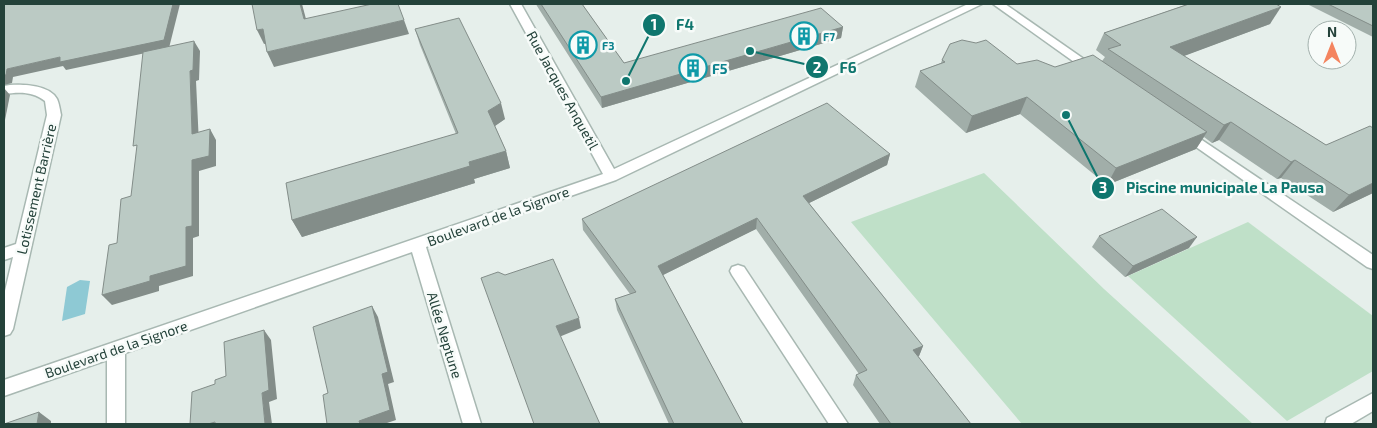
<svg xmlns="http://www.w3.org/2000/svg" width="1377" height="428" font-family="'Exo 2',sans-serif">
  <rect width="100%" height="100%" fill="#e6efeb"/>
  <g fill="#bfe0c8">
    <path d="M984 173 1104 289 1253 424H1022L851 222Z"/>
    <path d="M1248 222 1373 316V371L1287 421 1128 276Z"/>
  </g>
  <path fill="#8ec9d4" d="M80 280 90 281 85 314 62 321 67 287Z"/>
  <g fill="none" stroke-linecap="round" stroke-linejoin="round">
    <g stroke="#a8b8b2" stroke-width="3">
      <g id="minor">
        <path d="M510 4H521L614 169 968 4H982L616 180 426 247 481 424H463L412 252 125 353V424H107V360L4 396V380L603 174Z"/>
        <path d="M993 4H1005L1101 71 1099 74H1091Z"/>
        <path d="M10 85C23 84 50 85 57 99 59 103 60 110 61 115L13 329 10 334 4 336V295L13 257 4 260V248L16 244 47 115 45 101C32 91 19 92 4 94V86Z"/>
        <path d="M1184 128 1373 255V269L1367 267 1179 135 1177 132Z"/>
        <path d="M738 265 744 267 848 424H829L732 275 730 271 732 267Z"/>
        <path d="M1373 393V411L1351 424H1325L1327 418Z"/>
      </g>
    </g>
    <use href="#minor" fill="#fff" fill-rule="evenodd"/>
  </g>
  <g fill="#a1aea9">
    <path d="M536 4H582L624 63 843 27 841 38 602 108 537 6Z"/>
    <path d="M1187 4H1276L1270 24 1183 56 1326 145 1373 128V193L1333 212 1281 178 1277 179 1219 140 1212 143 1204 137 1196 149 1107 185 1020 114 966 133 915 87 920 71 941 63 942 60 1017 64 1055 67 1102 61 1105 57 1096 50 1104 33 1188 4Z"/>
    <path d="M1307 4H1373V37Z"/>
    <path d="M415 29 505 119 495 126 506 151 510 168 474 179 475 183 302 237 292 220 456 134 420 45Z"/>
    <path d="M890 154 887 165 809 203 923 346 919 356H918L971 424H880L853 385 856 375 859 374 756 229 663 275 743 424H669L617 310 615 299 630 294 583 230 582 219Z"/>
    <path d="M1099 236 1189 248 1125 277 1092 247Z"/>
  </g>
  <g fill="#838d89">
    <path d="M173 4H180L169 48 66 70 63 66 13 77 12 83 4 85V75L7 69 60 57Z"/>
    <path d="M300 4H302L310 34 304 19Z"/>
    <path d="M1281 7 1270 24 1160 65 1170 47Z"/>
    <path d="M404 20 409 34 274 67 267 52Z"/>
    <path d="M843 27 841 38 602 108 601 97Z"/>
    <path d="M263 29 269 43 264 44 257 30Z"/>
    <path d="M194 41 200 51 199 80 196 81 199 144 192 134 190 71Z"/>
    <path d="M4 88 10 95 4 125Z"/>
    <path d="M1027 97 1020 114 966 133 972 116Z"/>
    <path d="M501 103 505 119 492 128 488 111Z"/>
    <path d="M1231 122 1219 140 1212 143 1224 125Z"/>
    <path d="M210 129 216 140V166L199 171V236L193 238V276L159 286V291L112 305 102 295 150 276 186 227 192 160Z"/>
    <path d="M1207 132 1196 149 1107 185 1116 168Z"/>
    <path d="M506 151 510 168 474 179 475 183 302 237 292 220 469 162Z"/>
    <path d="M890 154 887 165 801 207 803 196Z"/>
    <path d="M1295 160 1281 178 1277 179 1291 162Z"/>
    <path d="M1373 183V193L1333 212 1349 195Z"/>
    <path d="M757 218 756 229 659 277 658 266Z"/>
    <path d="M1197 237 1189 248 1125 277 1133 266Z"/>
    <path d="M372 306 378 317 394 382 388 384 396 420 384 424H360L359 421Z"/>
    <path d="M579 318 581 328 559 337 556 326Z"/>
    <path d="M264 330 271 340 277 399 269 402 272 424H265L262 393Z"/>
    <path d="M923 346 919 356 908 361 913 350Z"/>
    <path d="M39 412 51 421V424H37Z"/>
  </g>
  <g fill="#bbcac4" stroke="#838d89">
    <path d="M4 4H173L164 40 60 62V57L7 69 6 75H4Z"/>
    <path d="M252 4H300L304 19 372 4H398L404 20 267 52 263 29 257 30Z"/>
    <path d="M541 4H582L624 63 821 8 843 27 601 97Z"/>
    <path d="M1189 4H1276L1281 7 1170 47 1326 145 1370 126 1373 128V183L1349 195 1295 160 1291 162 1231 122 1224 125 1108 49 1121 45 1104 33Z"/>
    <path d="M1328 4H1373V26Z"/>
    <path d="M459 18 501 103 488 111 506 151 469 162 470 166 292 220 286 183 458 133 415 29Z"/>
    <path d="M962 40 976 43 986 40 1017 64 1037 60 1055 67 1093 55 1207 132 1116 168 1027 97 972 116 920 71 945 62 942 60 950 44Z"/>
    <path d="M194 41 193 70 190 71 192 134 210 129 209 156 192 160V226L186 227V266L150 276V281L102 295 109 245 117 243 121 199 131 196 137 145 133 146 143 52Z"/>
    <path d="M827 103 890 154 803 196 923 346 913 350 971 424H891L856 375 867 370 757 218 658 266 743 424H674L615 299 636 292 582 219Z"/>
    <path d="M1162 209 1197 237 1133 266 1099 236Z"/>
    <path d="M553 259 579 318 556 326 600 424H534L481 278 498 272 505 275Z"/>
    <path d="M372 306 388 372 382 374 390 410 359 421 360 424H327L323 395 328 393 313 327Z"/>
    <path d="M264 330 269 390 262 393 265 424H215V422L208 424H190L192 392 215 384V380L226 376 224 342Z"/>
    <path d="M39 412 37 424H4Z"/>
  </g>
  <defs>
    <g id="building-ring" transform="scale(1.4375)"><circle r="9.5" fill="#f7fbf9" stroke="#0f9aa8" stroke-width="1.5"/><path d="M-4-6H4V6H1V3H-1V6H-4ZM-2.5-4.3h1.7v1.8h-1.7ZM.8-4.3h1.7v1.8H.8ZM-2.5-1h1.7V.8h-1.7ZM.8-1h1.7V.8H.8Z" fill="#0f9aa8"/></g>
  </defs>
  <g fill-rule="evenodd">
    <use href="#building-ring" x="804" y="36"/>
    <use href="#building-ring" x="583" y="45"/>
    <use href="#building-ring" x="693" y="68"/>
  </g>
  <g text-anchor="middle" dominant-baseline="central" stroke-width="5" stroke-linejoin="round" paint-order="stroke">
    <g font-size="11" font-weight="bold" fill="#0d838f" stroke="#f7fbf9" text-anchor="start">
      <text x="823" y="36">F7</text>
      <text x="602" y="45">F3</text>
    </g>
    <g font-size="14" font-weight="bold" fill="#0d838f" stroke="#f7fbf9" text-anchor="start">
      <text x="712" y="68">F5</text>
    </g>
    <g font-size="14" fill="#24423a" stroke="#f7fbf9">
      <text transform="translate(563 90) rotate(61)">Rue Jacques Anquetil</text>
      <text transform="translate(36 189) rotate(-77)">Lotissement Barrière</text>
      <text transform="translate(498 216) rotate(-20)">Boulevard de la Signore</text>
      <text transform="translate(445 335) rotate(73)">Allée Neptune</text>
      <text transform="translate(116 349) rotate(-19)">Boulevard de la Signore</text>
    </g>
  </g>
  <path fill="none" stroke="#0f766e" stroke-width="2" d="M626 81L654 25M750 51L817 67M1066 115L1103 188"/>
  <g fill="#0f766e" stroke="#f7fbf9" stroke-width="2">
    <circle cx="626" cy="81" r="5"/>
    <circle cx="750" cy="51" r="5"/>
    <circle cx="1066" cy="115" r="5"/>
    <circle cx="654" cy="25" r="12"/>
    <circle cx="817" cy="67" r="12"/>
    <circle cx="1103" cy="188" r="12"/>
  </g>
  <g font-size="15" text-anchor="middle" font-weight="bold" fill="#fff">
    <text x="654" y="30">1</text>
    <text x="817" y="73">2</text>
    <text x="1103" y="193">3</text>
  </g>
  <g font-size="15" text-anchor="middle" font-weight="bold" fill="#0f766e" stroke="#f7fbf9" stroke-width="5" stroke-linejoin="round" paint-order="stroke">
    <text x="685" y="30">F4</text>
    <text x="848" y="73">F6</text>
    <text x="1225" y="193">Piscine municipale La Pausa</text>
  </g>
  <rect width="1377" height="428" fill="none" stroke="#24423a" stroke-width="10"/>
  <g transform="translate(1332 45)"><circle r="24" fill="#f7fbf9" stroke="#a3b1ad"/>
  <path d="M0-4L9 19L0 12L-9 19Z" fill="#f4845f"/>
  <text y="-8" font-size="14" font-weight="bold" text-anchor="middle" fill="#24423a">N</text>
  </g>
</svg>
